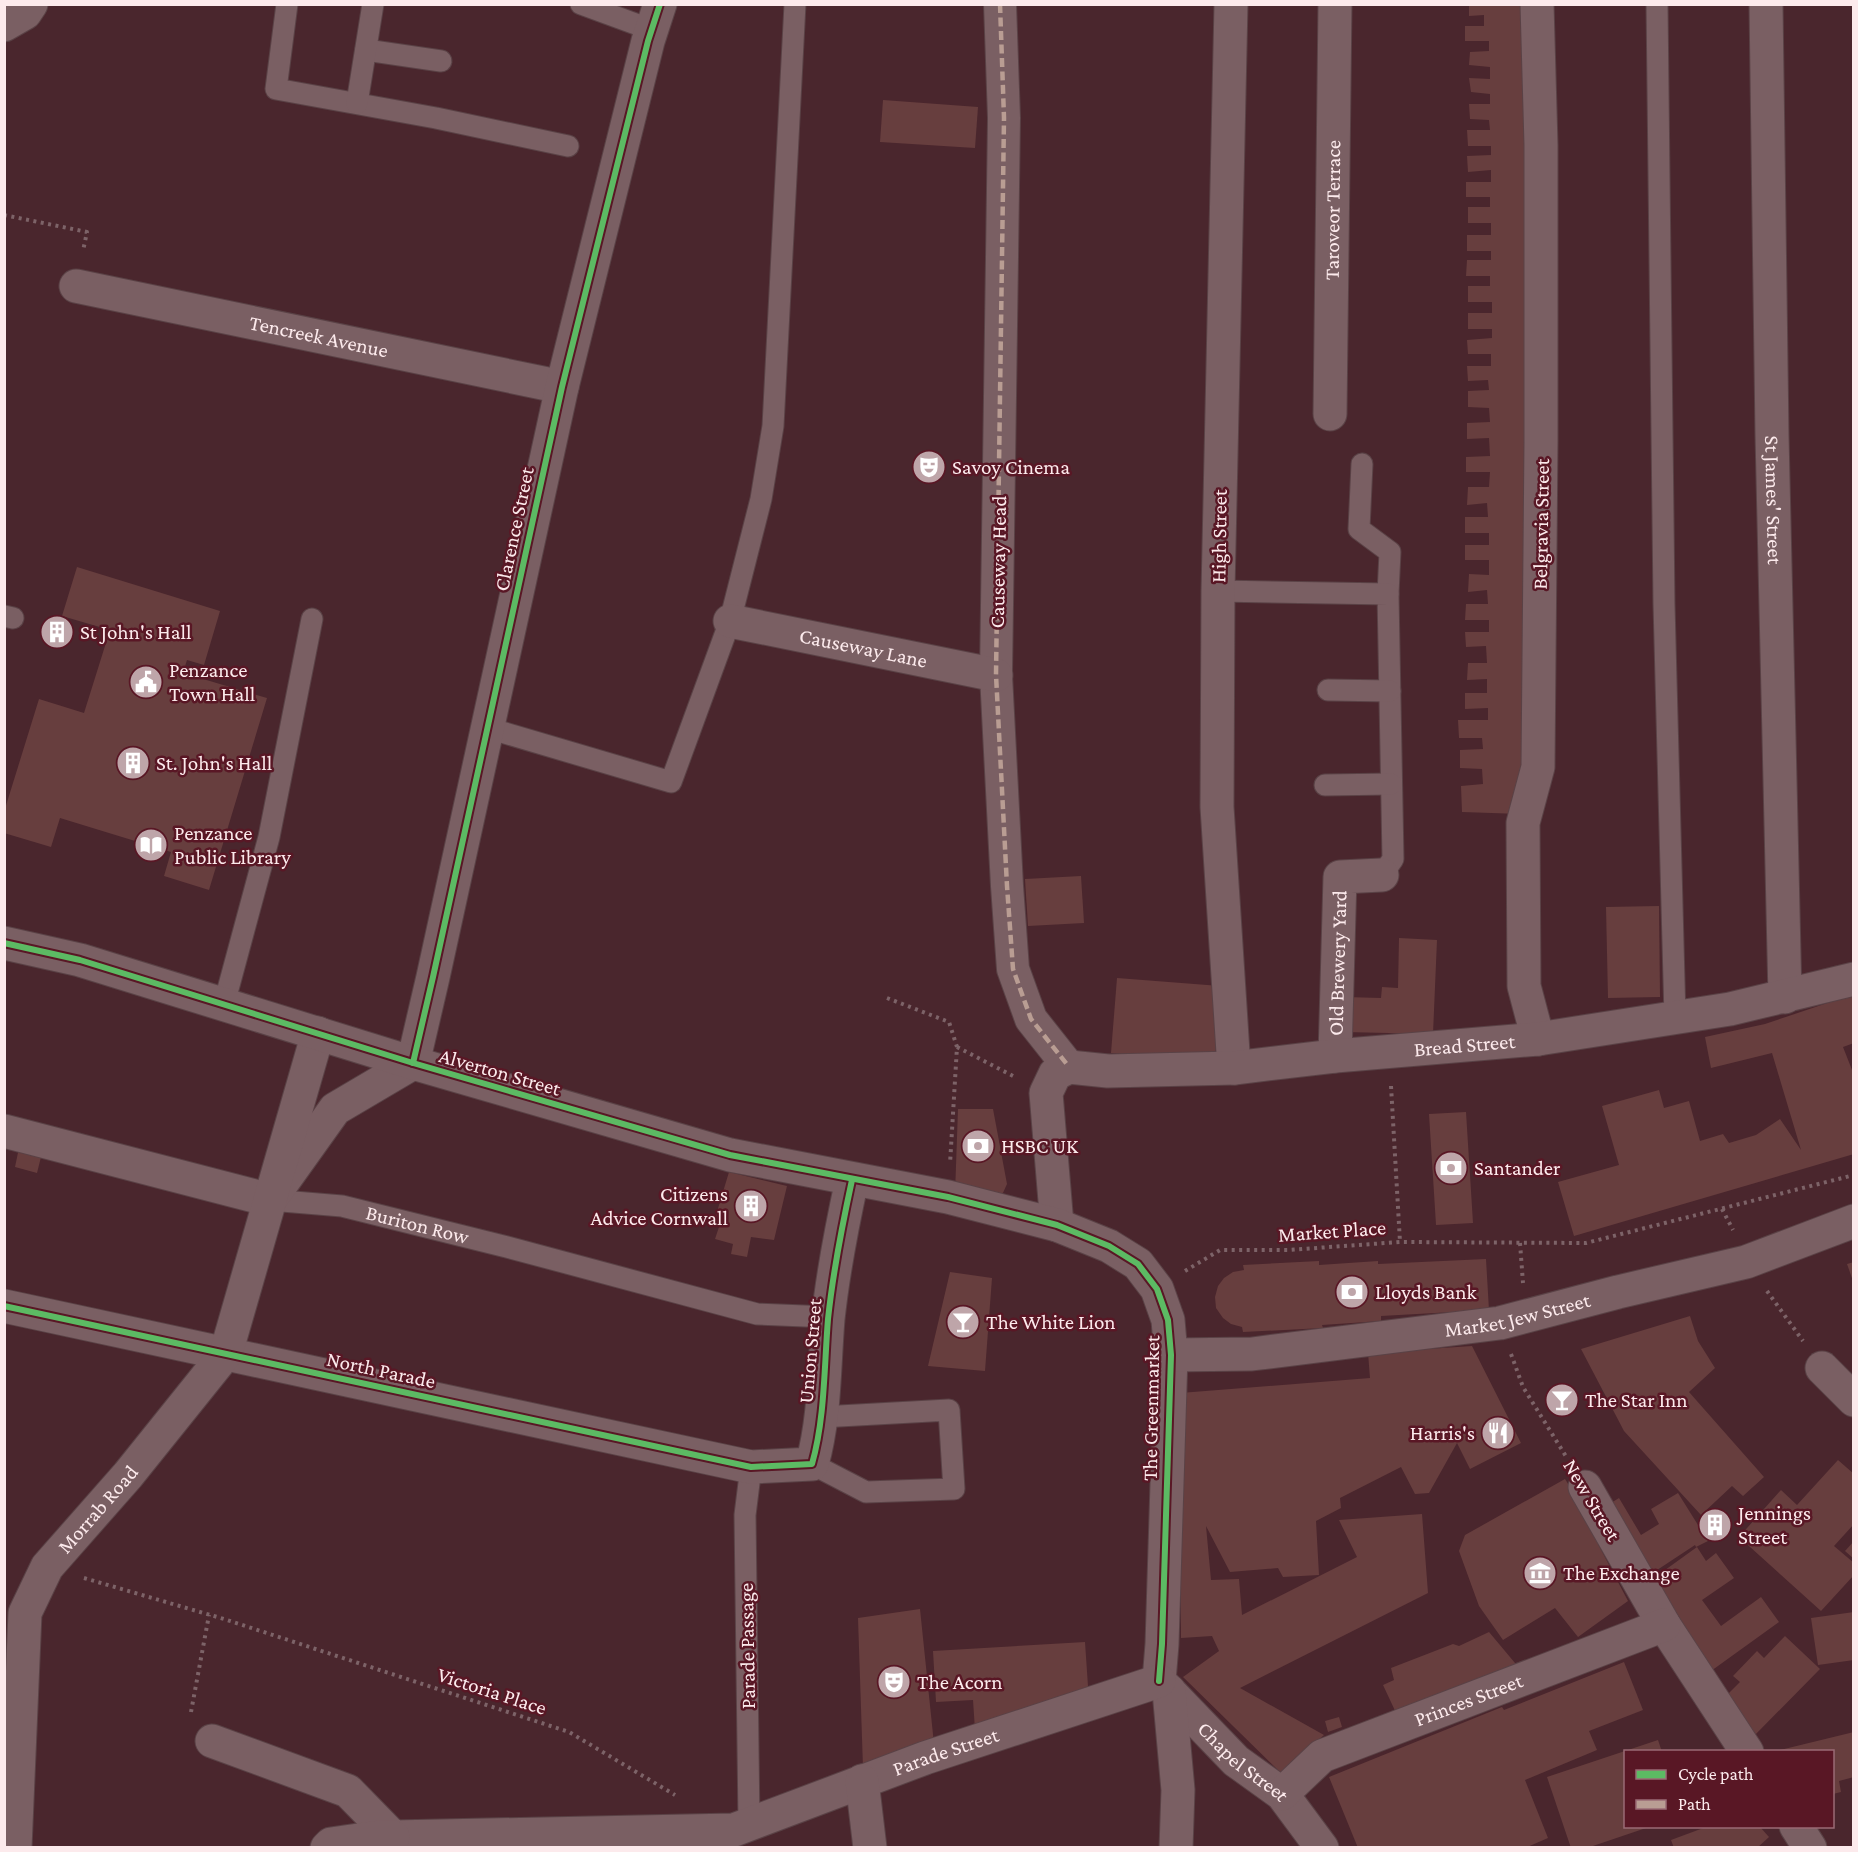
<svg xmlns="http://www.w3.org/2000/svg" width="1858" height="1852" font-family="'Crimson Pro',serif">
  <rect width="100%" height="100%" fill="#4a262d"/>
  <g fill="#673e3e">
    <path d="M1469 4H1522L1528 130 1521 814 1462 812 1461 786 1483 784 1482 769 1460 768V750L1483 749 1482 738H1459L1458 720H1488V708L1465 709V693H1487V679L1467 680 1468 663H1487L1486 646 1466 647 1465 632H1489V620H1465L1466 604H1488L1487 590 1468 592 1469 574 1489 575V560H1465V545H1489V533H1465V517H1488L1487 503 1467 505 1468 487H1489L1490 472H1466V457L1490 456 1489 438 1467 439V423L1490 422 1489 408 1468 407V391L1489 390 1488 380 1468 381 1467 366H1491V354H1468L1467 340 1492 338V329H1468V313H1492V302H1468V286H1490V276H1466L1467 260H1491V251H1467V235H1491V223H1468V207H1490V197H1466V182H1491V170L1468 172 1467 156 1491 155V146H1468L1467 130H1490L1489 120 1470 119 1469 104H1490V94L1471 92 1469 78 1490 79V67L1469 65 1470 52 1489 51V41H1465V26H1484V15L1469 16Z"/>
    <path d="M883 100 978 107 975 148 880 142Z"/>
    <path d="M77 567 220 611 204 665 187 660 183 673 267 698 209 890 164 876 171 852 60 818 51 847 4 833V812L39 699 84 713 110 630 62 616Z"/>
    <path d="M50 618 71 625 64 647 43 640Z"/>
    <path d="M1081 876 1084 923 1028 926 1025 879Z"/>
    <path d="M1659 906 1660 997 1608 998 1606 907Z"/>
    <path d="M1399 938 1437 940 1433 1034 1344 1032 1345 997 1381 998 1382 987 1398 988Z"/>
    <path d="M1117 978 1220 986 1215 1061 1111 1053Z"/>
    <path d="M1854 994V1043L1843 1047 1854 1075V1154L1574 1236 1558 1182 1619 1165 1602 1106 1659 1090 1664 1108 1689 1101 1700 1141 1723 1134 1729 1143 1756 1135 1780 1119 1801 1150 1772 1053 1711 1068 1705 1037 1765 1024Z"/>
    <path d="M958 1109H993L1007 1184 1002 1195 955 1194Z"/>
    <path d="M1466 1112 1473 1223 1436 1225 1429 1114Z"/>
    <path d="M20 1143 43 1149 37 1173 15 1167Z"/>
    <path d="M729 1172 787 1186 774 1240 751 1237 747 1257 731 1254 733 1244 715 1239 719 1227 713 1225Z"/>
    <path d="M1486 1259 1489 1310 1381 1316V1321L1322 1325 1323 1328 1243 1332 1242 1327 1231 1324 1223 1318 1216 1308 1215 1297 1218 1286 1224 1278 1233 1272 1244 1270 1243 1265 1319 1261V1265L1378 1261V1264Z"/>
    <path d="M1854 1262V1281H1853L1847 1264Z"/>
    <path d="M950 1272 992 1278 985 1371 928 1366Z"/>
    <path d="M1690 1316 1698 1341 1715 1368 1689 1392 1764 1477 1743 1496 1732 1486 1701 1515 1624 1431 1581 1349Z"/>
    <path d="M1472 1346 1521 1443 1470 1469 1457 1443 1429 1493 1415 1494 1401 1467 1340 1498 1341 1508 1316 1521 1319 1575 1283 1577 1278 1568 1230 1572 1206 1526 1211 1580 1239 1579 1242 1615 1357 1557 1339 1520 1422 1514 1428 1593 1240 1688 1324 1735 1282 1774 1183 1677 1219 1651 1212 1636 1181 1638 1180 1393 1370 1378 1368 1353Z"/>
    <path d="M1838 1460 1854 1474V1524L1834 1546 1854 1563V1575L1821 1611 1739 1537 1781 1490 1797 1505Z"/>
    <path d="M1565 1479 1601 1536 1598 1544 1628 1601 1578 1637 1555 1608 1503 1640 1479 1606 1459 1551 1465 1535Z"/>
    <path d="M1678 1493 1708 1541 1696 1547 1695 1545 1645 1578 1603 1508 1619 1498 1641 1535 1659 1524 1651 1509Z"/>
    <path d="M1718 1519 1722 1524 1711 1531 1708 1526Z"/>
    <path d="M1854 1541V1559L1845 1551Z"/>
    <path d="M1697 1547 1706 1561 1716 1553 1734 1578 1702 1600 1721 1626 1761 1597 1779 1622 1711 1671 1647 1583Z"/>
    <path d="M920 1609 934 1744 863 1768 858 1618Z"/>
    <path d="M1854 1612V1660L1818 1665 1811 1618Z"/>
    <path d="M1489 1632 1520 1669 1398 1717 1383 1685 1394 1680 1391 1668 1453 1644 1459 1646Z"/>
    <path d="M1785 1636 1820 1669 1754 1736 1720 1702 1740 1682 1733 1676 1757 1651 1764 1658Z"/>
    <path d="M1085 1642 1089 1701 975 1730 973 1700 936 1702 933 1651Z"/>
    <path d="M1624 1662 1643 1710 1589 1731 1597 1750 1525 1780 1548 1838 1525 1848H1358L1329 1777 1502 1707 1504 1710Z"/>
    <path d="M1339 1717 1342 1727 1328 1732 1325 1721Z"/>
    <path d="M1854 1732V1777L1839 1781 1841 1792 1833 1794 1832 1752H1772Z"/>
    <path d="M1658 1740 1662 1752H1626V1826L1649 1827 1587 1848H1571L1547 1777Z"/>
    <path d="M1706 1827H1760L1769 1837 1757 1848H1674L1671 1840Z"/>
  </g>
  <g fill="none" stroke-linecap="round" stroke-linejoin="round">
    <g stroke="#5a4246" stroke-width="23">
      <g id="service">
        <path d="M287 4 276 89 436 118 568 146"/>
        <path d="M581 4 652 30"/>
        <path d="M1657 4 1664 604 1675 1018"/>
        <path d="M366 50 441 61"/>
        <path d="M357 103 373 4"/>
        <path d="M1362 464 1359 529 1390 552 1388 594"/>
        <path d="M1218 591 1388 594 1393 859 1382 875"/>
        <path d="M4 616 13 618"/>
        <path d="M1328 690 1390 691"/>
        <path d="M488 728 671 782 730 621 761 499 773 426 795 4"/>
        <path d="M1325 785 1391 784"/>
        <path d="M224 1004 269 837 312 619"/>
        <path id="s1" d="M270 1200 342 1206 507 1247 757 1314 829 1317"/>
        <path d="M812 1464 866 1492 954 1489 949 1410 821 1417"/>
        <path d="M749 1824 745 1515 751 1467"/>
      </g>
    </g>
    <g stroke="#5a4246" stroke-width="34">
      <path id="pedestrian" d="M1000 4 1004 118 996 675 1007 886 1013 969 1031 1019 1069 1067"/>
    </g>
    <g stroke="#5a4246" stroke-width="35">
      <g id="minor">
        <path d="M1231 4 1218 591 1217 807 1234 1068"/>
        <path d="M1537 4 1541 145V442L1538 767 1523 823 1524 986 1538 1039"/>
        <path id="s2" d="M1766 4 1772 435 1785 997"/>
        <path d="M4 25 25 13 31 4"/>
        <path id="s3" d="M76 286 562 387"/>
        <path id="s4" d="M1330 414 1335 4"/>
        <path id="s5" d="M730 621 996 675"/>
        <path id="s6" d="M1335 1056 1340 877 1382 875"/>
        <path d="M4 1131 270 1200"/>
        <path d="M270 1200 335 1109 413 1063 433 977 562 387 648 41 660 4"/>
        <path id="s7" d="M1057 1225 1046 1093 1055 1074 1069 1067 1108 1071 1234 1068 1335 1056 1538 1039 1730 1009 1854 979"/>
        <path d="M4 1306 751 1467 812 1464C825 1418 824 1368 828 1319 833 1272 842 1226 852 1180"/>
        <path d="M1822 1368 1854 1400"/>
        <path d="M1585 1487 1664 1625 1747 1752"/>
        <path d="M1159 1681 1162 1644 1171 1355"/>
        <path id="s8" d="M1159 1681 1236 1761 1282 1794 1322 1848"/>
        <path d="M1169 1691 1178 1790 1176 1848"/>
        <path id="s9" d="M212 1741 348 1791 393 1837 734 1830 925 1758 1159 1681"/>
        <path d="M862 1781 870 1848"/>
        <path id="s10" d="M1282 1794 1322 1756 1664 1625"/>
        <path d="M1796 1826 1810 1848"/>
        <path id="s11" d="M15 1848 25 1613 47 1567 128 1475 226 1353 318 1033"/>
        <path d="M327 1848 331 1844 379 1837H393"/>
      </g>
    </g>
    <g stroke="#5a4246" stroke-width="35">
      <g id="tertiary">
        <path id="s12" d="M4 943 80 960 413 1063 730 1155 948 1197 1057 1225 1109 1246 1138 1264 1157 1289 1168 1320 1171 1355 1252 1354 1500 1323 1618 1292 1746 1262 1854 1221"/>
      </g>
    </g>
    <g stroke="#7d6368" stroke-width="4" stroke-dasharray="3 4.5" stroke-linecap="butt">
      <path d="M4 215 87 232 83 251"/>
      <path d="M887 998 949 1022 957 1047 950 1164"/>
      <path d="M957 1047 1015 1077"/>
      <path d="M1391 1086 1400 1242"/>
      <path d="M1722 1209 1733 1230"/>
      <path d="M1520 1243 1523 1283"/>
      <path d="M1185 1271 1220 1250H1288L1400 1242 1586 1243 1854 1175"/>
      <path d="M1767 1291 1803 1341"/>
      <path d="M1511 1354 1523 1387 1567 1458"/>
      <path d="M84 1578 224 1619 569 1732 675 1795"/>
      <path d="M191 1712 209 1615"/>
    </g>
    <use href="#service" stroke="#7a5f63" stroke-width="21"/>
    <use href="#pedestrian" stroke="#7a5f63" stroke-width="32"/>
    <use href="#minor" stroke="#7a5f63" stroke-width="33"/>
    <use href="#tertiary" stroke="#7a5f63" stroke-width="33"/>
    <path stroke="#b99d93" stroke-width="4.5" stroke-dasharray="9 4.5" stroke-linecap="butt" d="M1000 4 1004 118 996 675 1007 886 1013 969 1031 1019 1069 1067"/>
    <g stroke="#591725" stroke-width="10">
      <g id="cycleway">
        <path d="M4 943 80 960 413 1063 730 1155 948 1197 1057 1225 1109 1246 1138 1264 1157 1289 1168 1320 1171 1355 1162 1644 1159 1681"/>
        <path d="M413 1063 433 977 562 387 648 41 660 4"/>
        <path d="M4 1306 751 1467 812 1464C825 1418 824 1368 828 1319 833 1272 842 1226 852 1180"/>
      </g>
    </g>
    <use href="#cycleway" stroke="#5cba63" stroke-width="6"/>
  </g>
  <defs>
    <g id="theatre-disc" transform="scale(1.725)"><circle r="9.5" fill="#bea5a9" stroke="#591725"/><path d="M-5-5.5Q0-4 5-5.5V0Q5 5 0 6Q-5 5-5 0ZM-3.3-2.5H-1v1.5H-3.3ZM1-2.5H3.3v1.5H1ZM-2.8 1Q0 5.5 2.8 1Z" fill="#fff"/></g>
    <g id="building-disc" transform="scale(1.725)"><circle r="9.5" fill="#bea5a9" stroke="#591725"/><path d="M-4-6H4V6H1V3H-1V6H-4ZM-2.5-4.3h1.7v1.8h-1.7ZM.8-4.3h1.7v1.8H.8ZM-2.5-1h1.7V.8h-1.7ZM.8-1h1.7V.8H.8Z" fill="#fff"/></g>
    <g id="civic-disc" transform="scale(1.725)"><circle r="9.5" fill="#bea5a9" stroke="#591725"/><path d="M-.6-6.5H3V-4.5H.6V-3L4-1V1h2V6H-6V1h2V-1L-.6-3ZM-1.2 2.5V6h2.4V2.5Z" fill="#fff"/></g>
    <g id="library-disc" transform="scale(1.725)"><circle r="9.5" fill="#bea5a9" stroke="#591725"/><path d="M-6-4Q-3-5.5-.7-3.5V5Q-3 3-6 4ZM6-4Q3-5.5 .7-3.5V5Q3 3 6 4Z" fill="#fff"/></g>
    <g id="bank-disc" transform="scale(1.725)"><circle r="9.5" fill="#bea5a9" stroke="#591725"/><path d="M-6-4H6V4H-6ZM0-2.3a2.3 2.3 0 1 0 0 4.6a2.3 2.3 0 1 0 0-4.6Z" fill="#fff"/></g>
    <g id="bar-disc" transform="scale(1.725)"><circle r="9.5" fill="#bea5a9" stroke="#591725"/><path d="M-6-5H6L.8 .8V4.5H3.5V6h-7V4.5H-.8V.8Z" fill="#fff"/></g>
    <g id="restaurant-disc" transform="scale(1.725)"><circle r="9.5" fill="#bea5a9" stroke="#591725"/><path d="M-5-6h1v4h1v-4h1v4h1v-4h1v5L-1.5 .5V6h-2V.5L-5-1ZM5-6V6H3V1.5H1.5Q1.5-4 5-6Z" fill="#fff"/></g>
    <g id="museum-disc" transform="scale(1.725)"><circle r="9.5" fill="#bea5a9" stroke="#591725"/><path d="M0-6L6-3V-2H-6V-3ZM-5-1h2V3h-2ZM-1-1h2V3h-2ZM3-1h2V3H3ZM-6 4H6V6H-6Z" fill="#fff"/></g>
  </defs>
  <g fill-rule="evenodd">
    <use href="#theatre-disc" x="929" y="467"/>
    <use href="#building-disc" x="57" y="632"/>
    <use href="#civic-disc" x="146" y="682"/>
    <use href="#building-disc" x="133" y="763"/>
    <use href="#library-disc" x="151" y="845"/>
    <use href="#bank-disc" x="978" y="1146"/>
    <use href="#bank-disc" x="1451" y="1168"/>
    <use href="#building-disc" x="751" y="1206"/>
    <use href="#bank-disc" x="1352" y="1292"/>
    <use href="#bar-disc" x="963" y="1322"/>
    <use href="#bar-disc" x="1562" y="1400"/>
    <use href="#restaurant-disc" x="1498" y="1433"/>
    <use href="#building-disc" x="1715" y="1525"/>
    <use href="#museum-disc" x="1540" y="1573"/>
    <use href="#theatre-disc" x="894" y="1682"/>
  </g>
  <g text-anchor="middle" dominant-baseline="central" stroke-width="5" stroke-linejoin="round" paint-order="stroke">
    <g font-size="21" fill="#fceaec" stroke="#591725">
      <text stroke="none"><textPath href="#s4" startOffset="204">Taroveor Terrace</textPath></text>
      <text stroke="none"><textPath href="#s3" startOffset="248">Tencreek Avenue</textPath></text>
      <text stroke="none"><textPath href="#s2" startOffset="496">St James' Street</textPath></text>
      <text transform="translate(1541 524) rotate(-89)">Belgravia Street</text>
      <text transform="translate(514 529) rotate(-78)">Clarence Street</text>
      <text transform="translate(1219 536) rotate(-89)">High Street</text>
      <text transform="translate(998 562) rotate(-89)">Causeway Head</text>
      <text stroke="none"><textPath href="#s5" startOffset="136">Causeway Lane</textPath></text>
      <text stroke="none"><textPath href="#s6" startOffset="93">Old Brewery Yard</textPath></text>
      <text stroke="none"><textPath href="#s7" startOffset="566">Bread Street</textPath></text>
      <text transform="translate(500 1072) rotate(16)">Alverton Street</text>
      <text stroke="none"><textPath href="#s1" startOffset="150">Buriton Row</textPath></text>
      <text transform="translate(1332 1231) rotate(-4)">Market Place</text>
      <text stroke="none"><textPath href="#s12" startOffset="1630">Market Jew Street</textPath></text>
      <text transform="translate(810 1351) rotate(-85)">Union Street</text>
      <text transform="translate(381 1370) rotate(12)">North Parade</text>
      <text transform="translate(1151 1408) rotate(-89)">The Greenmarket</text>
      <text transform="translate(1592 1500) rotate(59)">New Street</text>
      <text stroke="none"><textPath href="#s11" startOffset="363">Morrab Road</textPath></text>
      <text transform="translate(747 1646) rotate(-91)">Parade Passage</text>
      <text transform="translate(492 1691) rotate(18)">Victoria Place</text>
      <text stroke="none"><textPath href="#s10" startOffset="212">Princes Street</textPath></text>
      <text stroke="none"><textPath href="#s9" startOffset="776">Parade Street</textPath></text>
      <text stroke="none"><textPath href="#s8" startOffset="117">Chapel Street</textPath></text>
    </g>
    <g font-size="21" fill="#fceaec" stroke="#591725" text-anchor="start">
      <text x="952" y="467">Savoy Cinema</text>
      <text x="80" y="632">St John's Hall</text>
      <text x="169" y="670">Penzance<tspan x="169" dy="24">Town Hall</tspan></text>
      <text x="156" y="763">St. John's Hall</text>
      <text x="174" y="833">Penzance<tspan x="174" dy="24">Public Library</tspan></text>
      <text x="1001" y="1146">HSBC UK</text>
      <text x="1474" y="1168">Santander</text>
      <text x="728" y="1194" text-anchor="end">Citizens<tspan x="728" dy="24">Advice Cornwall</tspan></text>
      <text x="1375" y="1292">Lloyds Bank</text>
      <text x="986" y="1322">The White Lion</text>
      <text x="1585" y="1400">The Star Inn</text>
      <text x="1475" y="1433" text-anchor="end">Harris's</text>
      <text x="1738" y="1513">Jennings<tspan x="1738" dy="24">Street</tspan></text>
      <text x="1563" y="1573">The Exchange</text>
      <text x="917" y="1682">The Acorn</text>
    </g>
  </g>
  <rect width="1858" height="1852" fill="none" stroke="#fceaec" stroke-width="12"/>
  <rect x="1624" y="1750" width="210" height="78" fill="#591725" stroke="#9a6b75" stroke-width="1.5"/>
  <rect x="1636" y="1770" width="30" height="9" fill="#5cba63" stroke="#9a6b75" stroke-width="1.5"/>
  <text x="1678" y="1780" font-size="18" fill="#fceaec">Cycle path</text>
  <rect x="1636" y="1800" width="30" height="9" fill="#b99d93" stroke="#9a6b75" stroke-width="1.5"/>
  <text x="1678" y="1810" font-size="18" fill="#fceaec">Path</text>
</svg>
